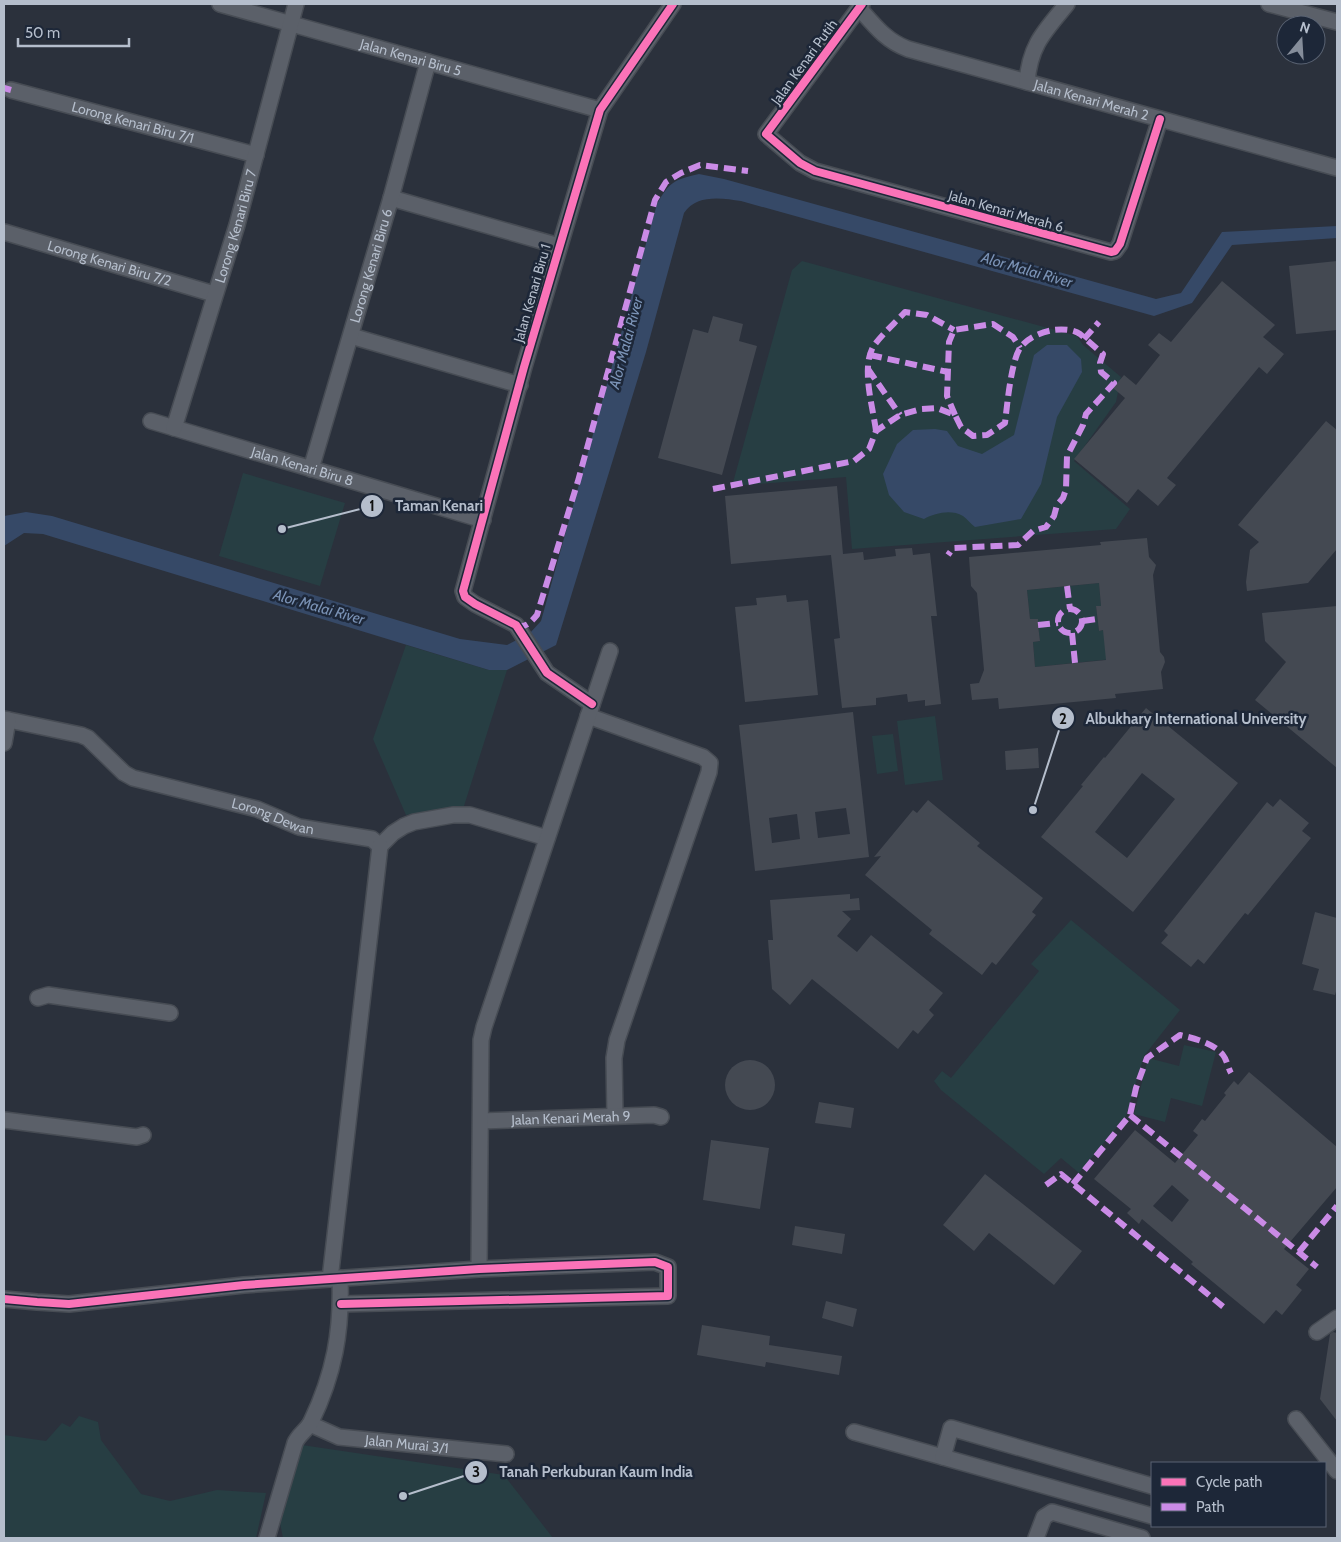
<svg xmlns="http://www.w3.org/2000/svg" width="1341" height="1542" font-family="Cabin,sans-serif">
  <rect width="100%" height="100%" fill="#2b313c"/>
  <g fill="#273e43">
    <path d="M802 261 1077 336 1083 345 1121 377 1116 402 1074 461 1130 509 1116 529 852 549 846 477 732 486 792 270Z"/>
    <path d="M243 473 345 503 320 586 219 556Z"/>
    <path d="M1099 583 1101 606 1096 607 1099 631 1103 630 1112 659 1035 667 1033 642 1040 641 1037 619H1030L1027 590Z"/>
    <path d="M406 645 489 670H507L464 806 406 815 373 739Z"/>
    <path d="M935 716 943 780 905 785 897 721Z"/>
    <path d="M893 734 898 771 877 774 872 736Z"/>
    <path d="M1071 920 1180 1010 1144 1056 1126 1116 1079 1173 1061 1158 1044 1174 941 1090 934 1081 942 1071 951 1078 1039 971 1031 964Z"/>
    <path d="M1184 1045 1216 1052 1202 1106 1171 1098 1165 1122 1134 1114 1148 1058 1179 1066Z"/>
    <path d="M79 1416 98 1422 101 1440 141 1494 170 1501 217 1490 266 1493 256 1538H4V1435L46 1441 62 1423 70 1427Z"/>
    <path d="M302 1445 504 1475 553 1538H283L279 1518Z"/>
  </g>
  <g fill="#364967">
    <path d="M699 174 724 179 1156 299 1181 293 1222 232 1337 226V238L1232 245 1192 303 1154 316 741 201C722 198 696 194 684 213L646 352 556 645 507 670H489L43 534 24 533 4 546V516L26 512 52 516 460 639 507 645 530 633 541 621 657 204C670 181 674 180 699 174Z"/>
    <path d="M1047 345H1067L1081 359 1082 372 1057 417 1041 484 1021 519 975 527C971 524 967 519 963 516 951 509 935 513 924 519L904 512 889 495 883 474 897 444 913 430 935 429 947 431 958 446 982 454 1014 435 1034 355Z"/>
  </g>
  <g fill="#444952" fill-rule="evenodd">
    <path d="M1337 261V330L1296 334 1289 266Z"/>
    <path d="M1222 281 1275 325 1263 337 1284 354 1267 374 1259 367 1167 478 1176 485 1158 506 1138 489 1127 503 1074 459 1125 398 1113 388 1124 375 1136 385 1160 355 1148 345 1159 333 1171 342Z"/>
    <path d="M713 316 743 324 739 341 757 346 722 475 658 458 693 329 708 333Z"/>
    <path d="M1326 421 1337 430V549L1308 583 1247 591 1246 582 1250 550 1259 542 1238 525Z"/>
    <path d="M837 486 843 554 863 552 864 560 896 556 895 549 912 548 913 555 930 553 937 616H931L941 704 925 706V700L908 702 907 694 876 698V705L842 708 834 639 840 638 831 555 731 564 725 496Z"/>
    <path d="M1147 538 1149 557 1156 565 1153 575 1160 652 1164 657 1165 662 1161 672 1163 689 1115 694 1116 698 999 709 998 698 972 700 970 684 979 683 984 670 977 593 971 586 969 557 1101 545 1100 542ZM1099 583 1101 606H1096L1099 631 1103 630 1106 660 1035 667 1033 642 1040 641 1038 625V619H1030L1027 590Z"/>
    <path d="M786 595 787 602 808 600 818 695 745 702 735 607 757 605 756 598Z"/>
    <path d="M1337 606V768L1255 700 1286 662 1265 641 1262 613Z"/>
    <path d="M1146 708 1238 783 1133 912 1041 837 1083 786 1081 785 1104 757 1105 758ZM1142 773 1175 799 1127 858 1095 832Z"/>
    <path d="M853 712 869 857 755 871 739 725ZM846 808 850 834 818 838 815 812ZM797 814 800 839 772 843 769 818Z"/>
    <path d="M1038 748 1039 768 1006 770 1005 751Z"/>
    <path d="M1280 799 1309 823 1302 831 1311 838 1248 915 1245 913 1204 964 1198 959 1191 967 1161 943 1168 935 1164 931 1267 802 1273 807Z"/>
    <path d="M928 800 980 843 977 846 1043 898 1032 912 1036 915 996 965 992 962 982 975 929 934 932 930 865 875 881 856 874 857 913 810 917 813Z"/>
    <path d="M850 894V899L859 898 860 910 842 911 851 919 837 936 857 952 871 935 943 993 929 1010 934 1015 918 1034 913 1030 898 1049 812 979 790 1005 772 989 768 940H773L770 900Z"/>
    <path d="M1315 912 1337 918V988L1335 995 1313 990 1319 969 1302 964Z"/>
    <circle cx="750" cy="1085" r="25"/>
    <path d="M1249 1072 1337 1147V1187L1284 1249 1309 1269 1296 1285 1302 1290 1282 1315 1276 1310 1264 1324 1191 1264 1193 1262 1142 1219 1139 1224 1127 1213 1131 1209 1094 1179 1135 1130 1175 1163 1198 1135 1193 1131 1202 1119 1205 1121 1226 1095 1224 1093 1234 1081 1238 1085ZM1172 1185 1189 1200 1172 1222 1153 1206Z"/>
    <path d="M819 1102 854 1108 851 1128 815 1123Z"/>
    <path d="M711 1140 769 1148 760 1209 703 1200Z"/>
    <path d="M985 1174 1082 1251 1054 1285 989 1233 974 1251 943 1225Z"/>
    <path d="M795 1226 845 1234 842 1254 792 1245Z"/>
    <path d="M826 1301 857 1309 853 1327 822 1318Z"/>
    <path d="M702 1325 770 1336 769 1345 842 1356 839 1375 766 1362 765 1367 697 1355Z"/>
    <path d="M1333 1332 1337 1333V1421L1320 1399 1330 1334Z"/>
  </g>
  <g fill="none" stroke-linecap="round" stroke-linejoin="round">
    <g stroke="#474c54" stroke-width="18">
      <g id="minor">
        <path id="s1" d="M220 4 600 110"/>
        <path d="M862 4 766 134 800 163 815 171 1111 252 1115 251 1120 244 1160 119"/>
        <path d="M1269 4 1337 22"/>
        <path id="s2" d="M859 8C874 25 886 41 908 49L1337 168"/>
        <path d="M1027 82C1030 45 1044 32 1067 4"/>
        <path id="s3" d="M11 90 256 155"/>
        <path d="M391 198 559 246"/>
        <path id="s4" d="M4 232 214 294"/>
        <path d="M351 336 520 385"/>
        <path id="s5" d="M151 421 483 520"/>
        <path id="s6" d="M174 428 237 225 296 4"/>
        <path id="s7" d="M311 469 391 198 428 62"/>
        <path d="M592 704 547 673 516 625 475 604 465 597 463 591 524 367 600 110 673 4"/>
        <path d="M588 716 703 757 710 763 709 772 617 1040 614 1058 615 1116"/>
        <path id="s8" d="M4 719 81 735 88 738 124 773 133 778 257 809 299 827 372 839 380 846 393 833 404 826 414 822 453 815H470L547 838"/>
        <path d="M4 743 8 720"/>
        <path d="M38 998 48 995 170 1013"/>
        <path d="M4 1120 137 1137 143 1135"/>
        <path id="s9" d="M481 1121 654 1115 661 1117"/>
        <path d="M479 1269 481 1040 484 1027 610 651"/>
        <path d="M330 1279 380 846"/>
        <path d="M4 1299 37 1302 69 1304 244 1285 330 1279 479 1269 655 1262 668 1267V1296L341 1304"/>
        <path d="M1317 1332 1337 1318"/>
        <path d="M1296 1419 1337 1471"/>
        <path id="s10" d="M310 1424 339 1437 506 1454"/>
        <path d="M854 1432 1152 1516"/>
        <path d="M943 1457 951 1428 1152 1486"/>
        <path d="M267 1538 295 1443C298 1435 307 1430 311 1422 334 1374 342 1332 340 1278"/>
        <path d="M1036 1538 1044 1517 1052 1512 1142 1538"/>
      </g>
    </g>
    <use href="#minor" stroke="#5b6069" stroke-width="15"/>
    <g stroke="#ca8be6" stroke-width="6" stroke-dasharray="12 6" stroke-linecap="butt">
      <path d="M4 88 11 90"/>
      <path d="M1084 339 1099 322"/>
      <path d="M870 355 948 372"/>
      <path d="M868 369 900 415"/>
      <path d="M955 415 947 396 949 342 954 330 993 324 1013 337 1020 348"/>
      <path d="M876 431C873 407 861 369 873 347 881 335 895 323 905 312L927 315 954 330"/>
      <path d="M713 489 854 461 869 449 876 431 900 415 921 409 937 408 955 415 961 427 973 436 987 435 1005 423C1007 406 1011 362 1020 348 1028 337 1042 332 1053 330 1061 329 1073 329 1080 334 1087 340 1095 347 1103 354L1100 363 1101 372 1114 383 1086 414 1083 425 1067 456 1066 489 1063 498 1057 505 1054 516 1046 527 1033 531 1018 545 953 548 948 555"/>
      <path d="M1067 586 1070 609"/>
      <circle cx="1070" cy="621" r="12"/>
      <path d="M1083 621 1097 619"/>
      <path d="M516 625C525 629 531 622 537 615L578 481 655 200 666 182 681 173 700 165 748 171"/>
      <path d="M1038 625 1058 623"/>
      <path d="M1072 633 1075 663"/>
      <path d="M1130 1115 1317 1267"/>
      <path d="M1073 1184 1130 1115 1136 1088 1147 1058 1180 1035C1193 1038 1214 1043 1223 1055 1227 1060 1228 1068 1231 1073"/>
      <path d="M1046 1185 1061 1174 1226 1309"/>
      <path d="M1299 1252 1337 1206"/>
    </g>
    <g stroke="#1d2738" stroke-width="11">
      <g id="cycleway">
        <path d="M862 4 766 134 800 163 815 171 1111 252 1115 251 1120 244 1160 119"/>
        <path d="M592 704 547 673 516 625 475 604 465 597 463 591 524 367 600 110 673 4"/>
        <path d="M4 1299 37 1302 69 1304 244 1285 330 1279 479 1269 655 1262 668 1267V1296L341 1304"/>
      </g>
    </g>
    <use href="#cycleway" stroke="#fb73b8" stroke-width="8"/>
  </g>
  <g text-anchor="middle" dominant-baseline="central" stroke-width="5" stroke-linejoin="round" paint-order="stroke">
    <g font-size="14" fill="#b5becc" stroke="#1d2738">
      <text stroke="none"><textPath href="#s1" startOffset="198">Jalan Kenari Biru 5</textPath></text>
      <text transform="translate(804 62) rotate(-54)">Jalan Kenari Putih</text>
      <text stroke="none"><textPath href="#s2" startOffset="255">Jalan Kenari Merah 2</textPath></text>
      <text stroke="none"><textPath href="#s3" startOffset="126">Lorong Kenari Biru 7/1</textPath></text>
      <text transform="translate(1006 211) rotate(16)">Jalan Kenari Merah 6</text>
      <text stroke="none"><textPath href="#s6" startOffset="211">Lorong Kenari Biru 7</textPath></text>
      <text stroke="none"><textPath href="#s4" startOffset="110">Lorong Kenari Biru 7/2</textPath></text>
      <text stroke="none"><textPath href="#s7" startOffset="212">Lorong Kenari Biru 6</textPath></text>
      <text transform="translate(532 293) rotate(-74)">Jalan Kenari Biru 1</text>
      <text stroke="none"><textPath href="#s5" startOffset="158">Jalan Kenari Biru 8</textPath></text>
      <text stroke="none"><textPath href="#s8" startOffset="292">Lorong Dewan</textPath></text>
      <text stroke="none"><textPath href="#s9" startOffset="90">Jalan Kenari Merah 9</textPath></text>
      <text stroke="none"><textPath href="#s10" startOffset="100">Jalan Murai 3/1</textPath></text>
    </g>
    <g font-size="15" font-style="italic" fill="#7b93b6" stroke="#1d2738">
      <text transform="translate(1027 270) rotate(16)">Alor Malai River</text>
      <text transform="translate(626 343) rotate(-75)">Alor Malai River</text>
      <text transform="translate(319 607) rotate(16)">Alor Malai River</text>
    </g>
  </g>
  <path fill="none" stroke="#b5becc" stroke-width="2" d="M282 529L372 506M1033 810L1063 718M403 1496L476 1472"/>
  <g fill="#b5becc" stroke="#1d2738" stroke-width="2">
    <circle cx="282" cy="529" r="5"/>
    <circle cx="1033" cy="810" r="5"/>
    <circle cx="403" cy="1496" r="5"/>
    <circle cx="372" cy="506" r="12"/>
    <circle cx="1063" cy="718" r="12"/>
    <circle cx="476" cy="1472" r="12"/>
  </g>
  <g font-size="15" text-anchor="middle" font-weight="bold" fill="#111">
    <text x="372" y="511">1</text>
    <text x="1063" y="724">2</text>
    <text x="476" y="1477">3</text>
  </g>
  <g font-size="15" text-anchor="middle" font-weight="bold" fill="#b5becc" stroke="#1d2738" stroke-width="5" stroke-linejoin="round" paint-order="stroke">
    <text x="439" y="511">Taman Kenari</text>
    <text x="1196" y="724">Albukhary International University</text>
    <text x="596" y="1477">Tanah Perkuburan Kaum India</text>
  </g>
  <rect width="1341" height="1542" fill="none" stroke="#b5becc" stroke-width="10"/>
  <rect x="1151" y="1462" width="175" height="65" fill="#1d2738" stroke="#5a6373"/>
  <rect x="1161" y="1478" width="25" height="8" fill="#fb73b8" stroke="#5a6373"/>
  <text x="1196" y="1487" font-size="15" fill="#b5becc">Cycle path</text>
  <rect x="1161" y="1503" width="25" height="8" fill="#ca8be6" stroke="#5a6373"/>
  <text x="1196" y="1512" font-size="15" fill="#b5becc">Path</text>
  <g transform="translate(1301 40) rotate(18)"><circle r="24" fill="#1d2738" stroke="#5a6373"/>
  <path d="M0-4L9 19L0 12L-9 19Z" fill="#858d9a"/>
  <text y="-8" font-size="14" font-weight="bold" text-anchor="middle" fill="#b5becc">N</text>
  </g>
  <path d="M18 38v8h111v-8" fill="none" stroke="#b5becc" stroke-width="2.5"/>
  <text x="25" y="38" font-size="15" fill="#b5becc" stroke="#1d2738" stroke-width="4" paint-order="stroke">50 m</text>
</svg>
